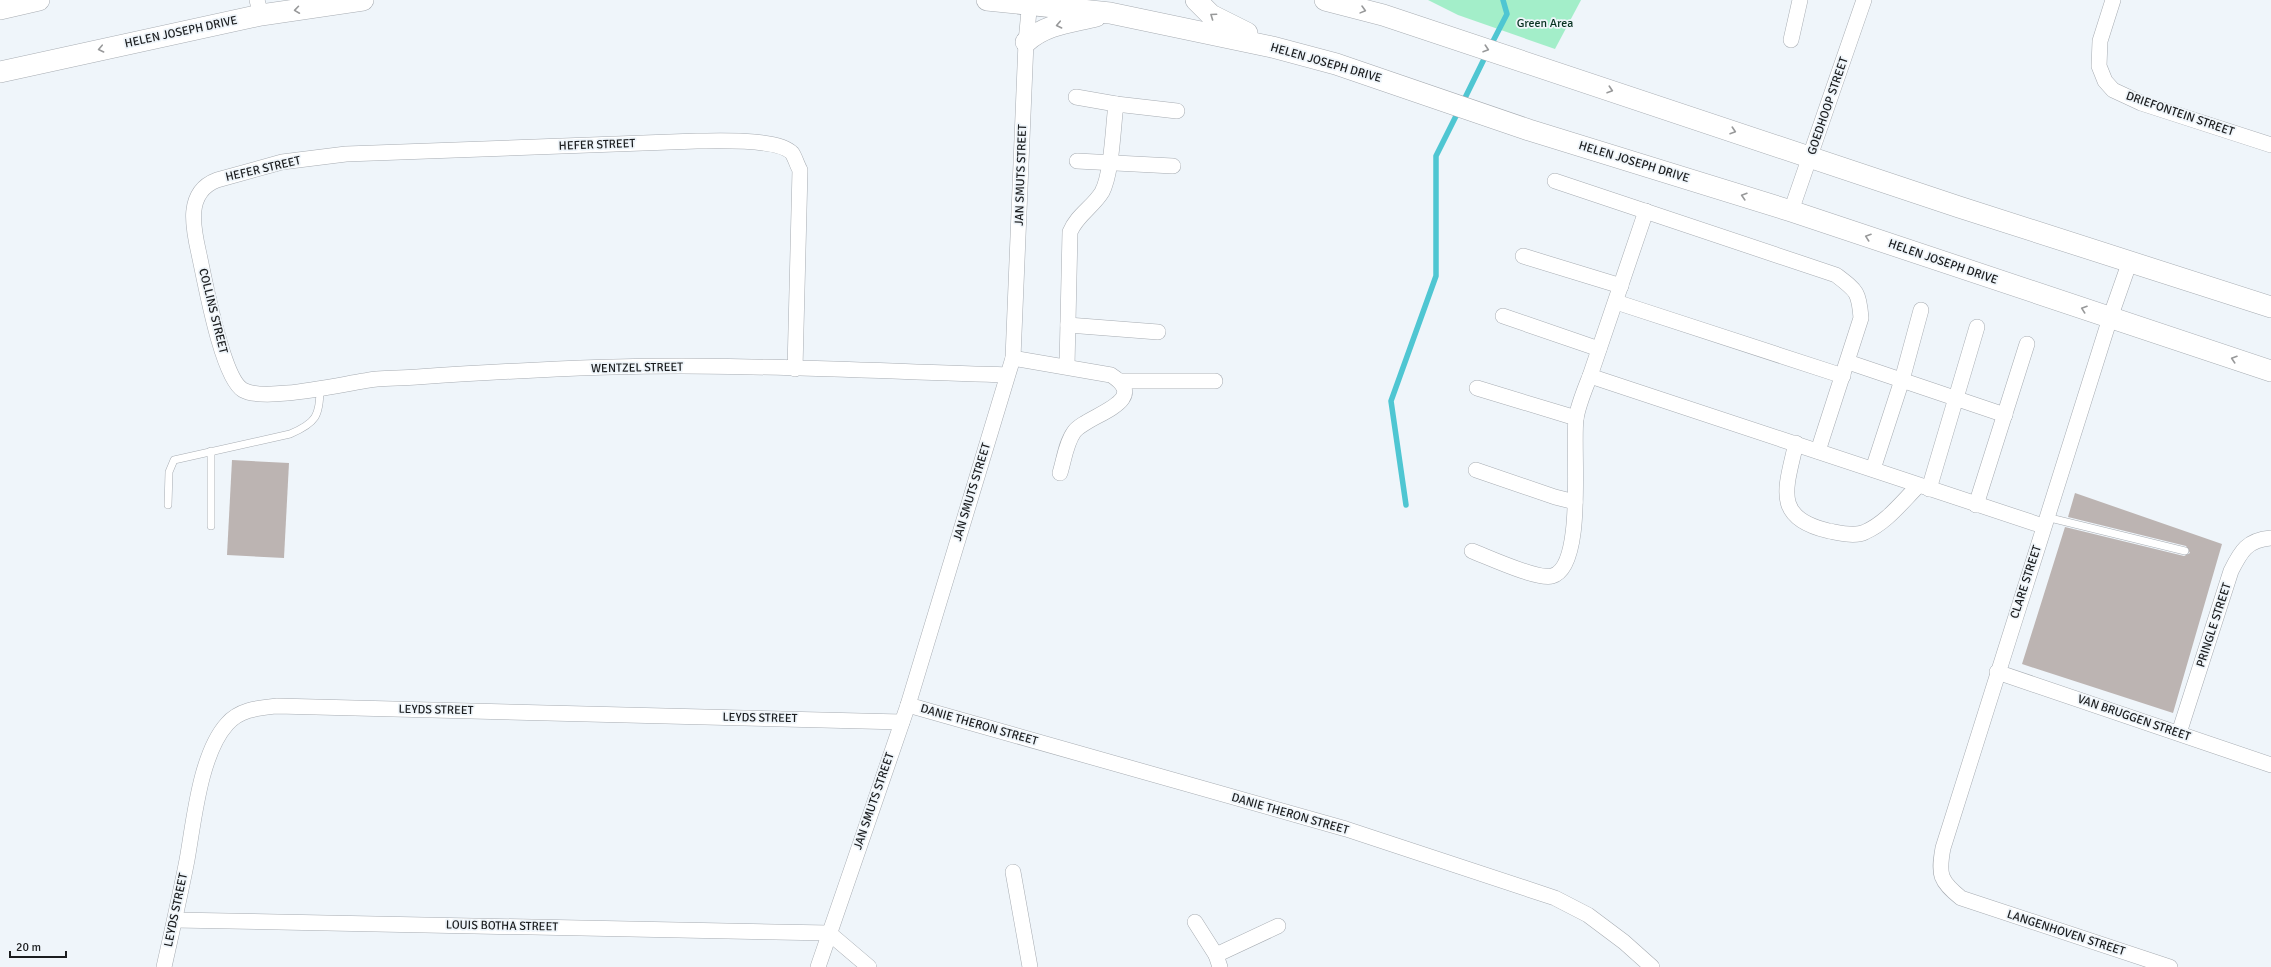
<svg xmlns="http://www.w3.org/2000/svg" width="2271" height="967" font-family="Signika,sans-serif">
  <rect width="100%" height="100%" fill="#eff5fa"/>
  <path fill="#a3eec9" d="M1428 0H1581L1555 49 1458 15Z"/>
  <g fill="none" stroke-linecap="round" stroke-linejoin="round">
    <g stroke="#4fc6d2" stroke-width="5.5">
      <path d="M1490 47 1507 14 1503 0"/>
      <path d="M1463 102 1486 55"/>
      <path d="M1406 505 1391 401 1436 276V156L1459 110"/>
    </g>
  </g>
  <g fill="#bcb4b2">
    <path d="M232 460 289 463 284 558 227 555Z"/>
    <path d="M2075 493 2222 544 2173 713 2022 664 2065 527 2184 556 2190 553 2186 546 2068 517Z"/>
  </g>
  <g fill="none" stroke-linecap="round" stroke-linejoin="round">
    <g stroke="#a7acb2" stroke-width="8">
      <g id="lane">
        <path d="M168 505 169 472 174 460 290 434C316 423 320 416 320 388"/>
        <path d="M2046 517 2185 551"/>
        <path d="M211 526V451"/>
      </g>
    </g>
    <g stroke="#a7acb2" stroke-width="16">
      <g id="street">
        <path d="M257 0 261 15"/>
        <path d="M2113 0 2100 41 2099 66 2105 81 2113 90 2141 103 2271 145"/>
        <path d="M1791 40 1800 0"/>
        <path d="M1076 97 1116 104"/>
        <path d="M1077 161 1173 166"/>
        <path d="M1555 181 1836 275C1857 291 1859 292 1861 318L1818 451"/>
        <path d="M1646 211 1590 376 2043 526"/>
        <path d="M1791 211 1864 0"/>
        <path d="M1523 256 1621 286"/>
        <path d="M2130 261 2110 318 1943 848C1938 875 1940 881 1961 898L2170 967"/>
        <path d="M1616 302 1843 376"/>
        <path d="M1503 316 1599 349"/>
        <path d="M1068 325 1158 332"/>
        <path d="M1013 358 1111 375C1153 402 1086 415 1074 432 1066 443 1064 460 1060 473"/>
        <path d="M1848 362 2005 415"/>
        <path d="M1067 366 1070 232C1077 215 1093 207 1102 192 1112 173 1113 127 1116 104L1177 111"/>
        <path d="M795 369 800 170C797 165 795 157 792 153 778 138 718 141 697 141L346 154 282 162 217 180C185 192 193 228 199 254 205 281 222 378 243 390 265 403 349 382 377 379 390 378 404 378 417 377 505 371 594 366 682 366 790 366 899 372 1007 375"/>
        <path d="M1122 381H1215"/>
        <path d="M1477 388 1576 418"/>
        <path d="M1796 443C1786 488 1772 518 1829 531 1840 533 1855 537 1865 532 1886 523 1902 502 1918 486"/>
        <path d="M1873 469 1902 380 1921 310"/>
        <path d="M1476 470 1555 497 1575 502"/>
        <path d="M1929 489 1977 327"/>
        <path d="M1976 505 2027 344"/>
        <path d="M1472 551C1488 557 1537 580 1552 576 1586 567 1572 447 1576 419 1578 405 1585 389 1590 376"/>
        <path d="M1997 672 2271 765"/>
        <path d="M908 705 1346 829 1555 898 1588 915 1624 942 1652 967"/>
        <path d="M2179 733 2231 571C2241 551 2247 540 2271 538"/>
        <path d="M1013 872 1030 967"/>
        <path d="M175 920 829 933 869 967"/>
        <path d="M1195 922 1216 955 1220 967"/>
        <path d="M1216 955 1278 926"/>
        <path d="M164 967C172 931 180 896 187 860 194 821 200 754 227 724 240 709 259 708 277 706L902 722"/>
        <path d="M818 967 908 705 1013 358 1026 42 1030 0"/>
      </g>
    </g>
    <g stroke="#a7acb2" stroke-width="22">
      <g id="secondary">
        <path d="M987 0 1110 13 1272 47 1336 64 1529 130 1791 211 2271 371"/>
        <path d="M1196 0 1211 15 1247 33"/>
        <path d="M1325 0 1383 15 1959 207 2271 307"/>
        <path d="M0 9 39 0"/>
        <path d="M1026 42C1045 24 1072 22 1096 16"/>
        <path d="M0 72 261 15 363 0"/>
      </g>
    </g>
    <use href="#lane" stroke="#fff" stroke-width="7"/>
    <use href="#street" stroke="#fff" stroke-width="15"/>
    <use href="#secondary" stroke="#fff" stroke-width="21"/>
  </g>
  <defs><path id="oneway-chevron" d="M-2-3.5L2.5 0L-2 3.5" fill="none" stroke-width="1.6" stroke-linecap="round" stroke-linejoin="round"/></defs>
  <g stroke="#98999a">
    <use href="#oneway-chevron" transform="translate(297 10) rotate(172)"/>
    <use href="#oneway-chevron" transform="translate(1363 10) rotate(15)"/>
    <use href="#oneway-chevron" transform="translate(1213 16) rotate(-145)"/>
    <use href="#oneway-chevron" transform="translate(1059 25) rotate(168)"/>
    <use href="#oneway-chevron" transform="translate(101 49) rotate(168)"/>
    <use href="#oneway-chevron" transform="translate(1486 49) rotate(18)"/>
    <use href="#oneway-chevron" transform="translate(1610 90) rotate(18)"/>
    <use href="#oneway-chevron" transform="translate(1733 131) rotate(18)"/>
    <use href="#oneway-chevron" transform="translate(1744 196) rotate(-163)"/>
    <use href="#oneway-chevron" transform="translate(1868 237) rotate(-161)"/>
    <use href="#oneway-chevron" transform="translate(2084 309) rotate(-161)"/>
    <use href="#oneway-chevron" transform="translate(2234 359) rotate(-162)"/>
  </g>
  <g text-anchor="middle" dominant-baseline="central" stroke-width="3.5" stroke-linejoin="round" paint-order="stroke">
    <g font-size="12" fill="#083221" stroke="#eff5fa">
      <text x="1545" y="23">Green Area</text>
    </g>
    <g font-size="12" fill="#1b1d1f" stroke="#eff5fa">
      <text transform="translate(181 32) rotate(-12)">HELEN JOSEPH DRIVE</text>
      <text transform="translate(1326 63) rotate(16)">HELEN JOSEPH DRIVE</text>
      <text transform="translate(1828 106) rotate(-71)">GOEDHOOP STREET</text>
      <text transform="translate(2180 114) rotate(19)">DRIEFONTEIN STREET</text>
      <text transform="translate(597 145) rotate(-2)">HEFER STREET</text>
      <text transform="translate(1634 162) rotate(17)">HELEN JOSEPH DRIVE</text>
      <text transform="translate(263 169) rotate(-13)">HEFER STREET</text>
      <text transform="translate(1021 175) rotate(-88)">JAN SMUTS STREET</text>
      <text transform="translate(1943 262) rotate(19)">HELEN JOSEPH DRIVE</text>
      <text transform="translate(213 311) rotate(76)">COLLINS STREET</text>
      <text transform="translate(637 368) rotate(-1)">WENTZEL STREET</text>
      <text transform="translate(972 492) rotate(-73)">JAN SMUTS STREET</text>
      <text transform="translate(2026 582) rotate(-72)">CLARE STREET</text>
      <text transform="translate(2214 625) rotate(-72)">PRINGLE STREET</text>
      <text transform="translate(436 710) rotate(1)">LEYDS STREET</text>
      <text transform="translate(760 718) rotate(1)">LEYDS STREET</text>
      <text transform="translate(2134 718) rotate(19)">VAN BRUGGEN STREET</text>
      <text transform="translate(979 725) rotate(16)">DANIE THERON STREET</text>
      <text transform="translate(874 801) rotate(-71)">JAN SMUTS STREET</text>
      <text transform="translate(1290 814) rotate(16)">DANIE THERON STREET</text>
      <text transform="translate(176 910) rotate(-78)">LEYDS STREET</text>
      <text transform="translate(502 926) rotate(1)">LOUIS BOTHA STREET</text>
      <text transform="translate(2066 933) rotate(18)">LANGENHOVEN STREET</text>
    </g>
  </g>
  <path d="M10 951v6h56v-6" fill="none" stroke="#1b1d1f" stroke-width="2"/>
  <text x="16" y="951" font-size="12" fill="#1b1d1f" stroke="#eff5fa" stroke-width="3" paint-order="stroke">20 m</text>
</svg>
